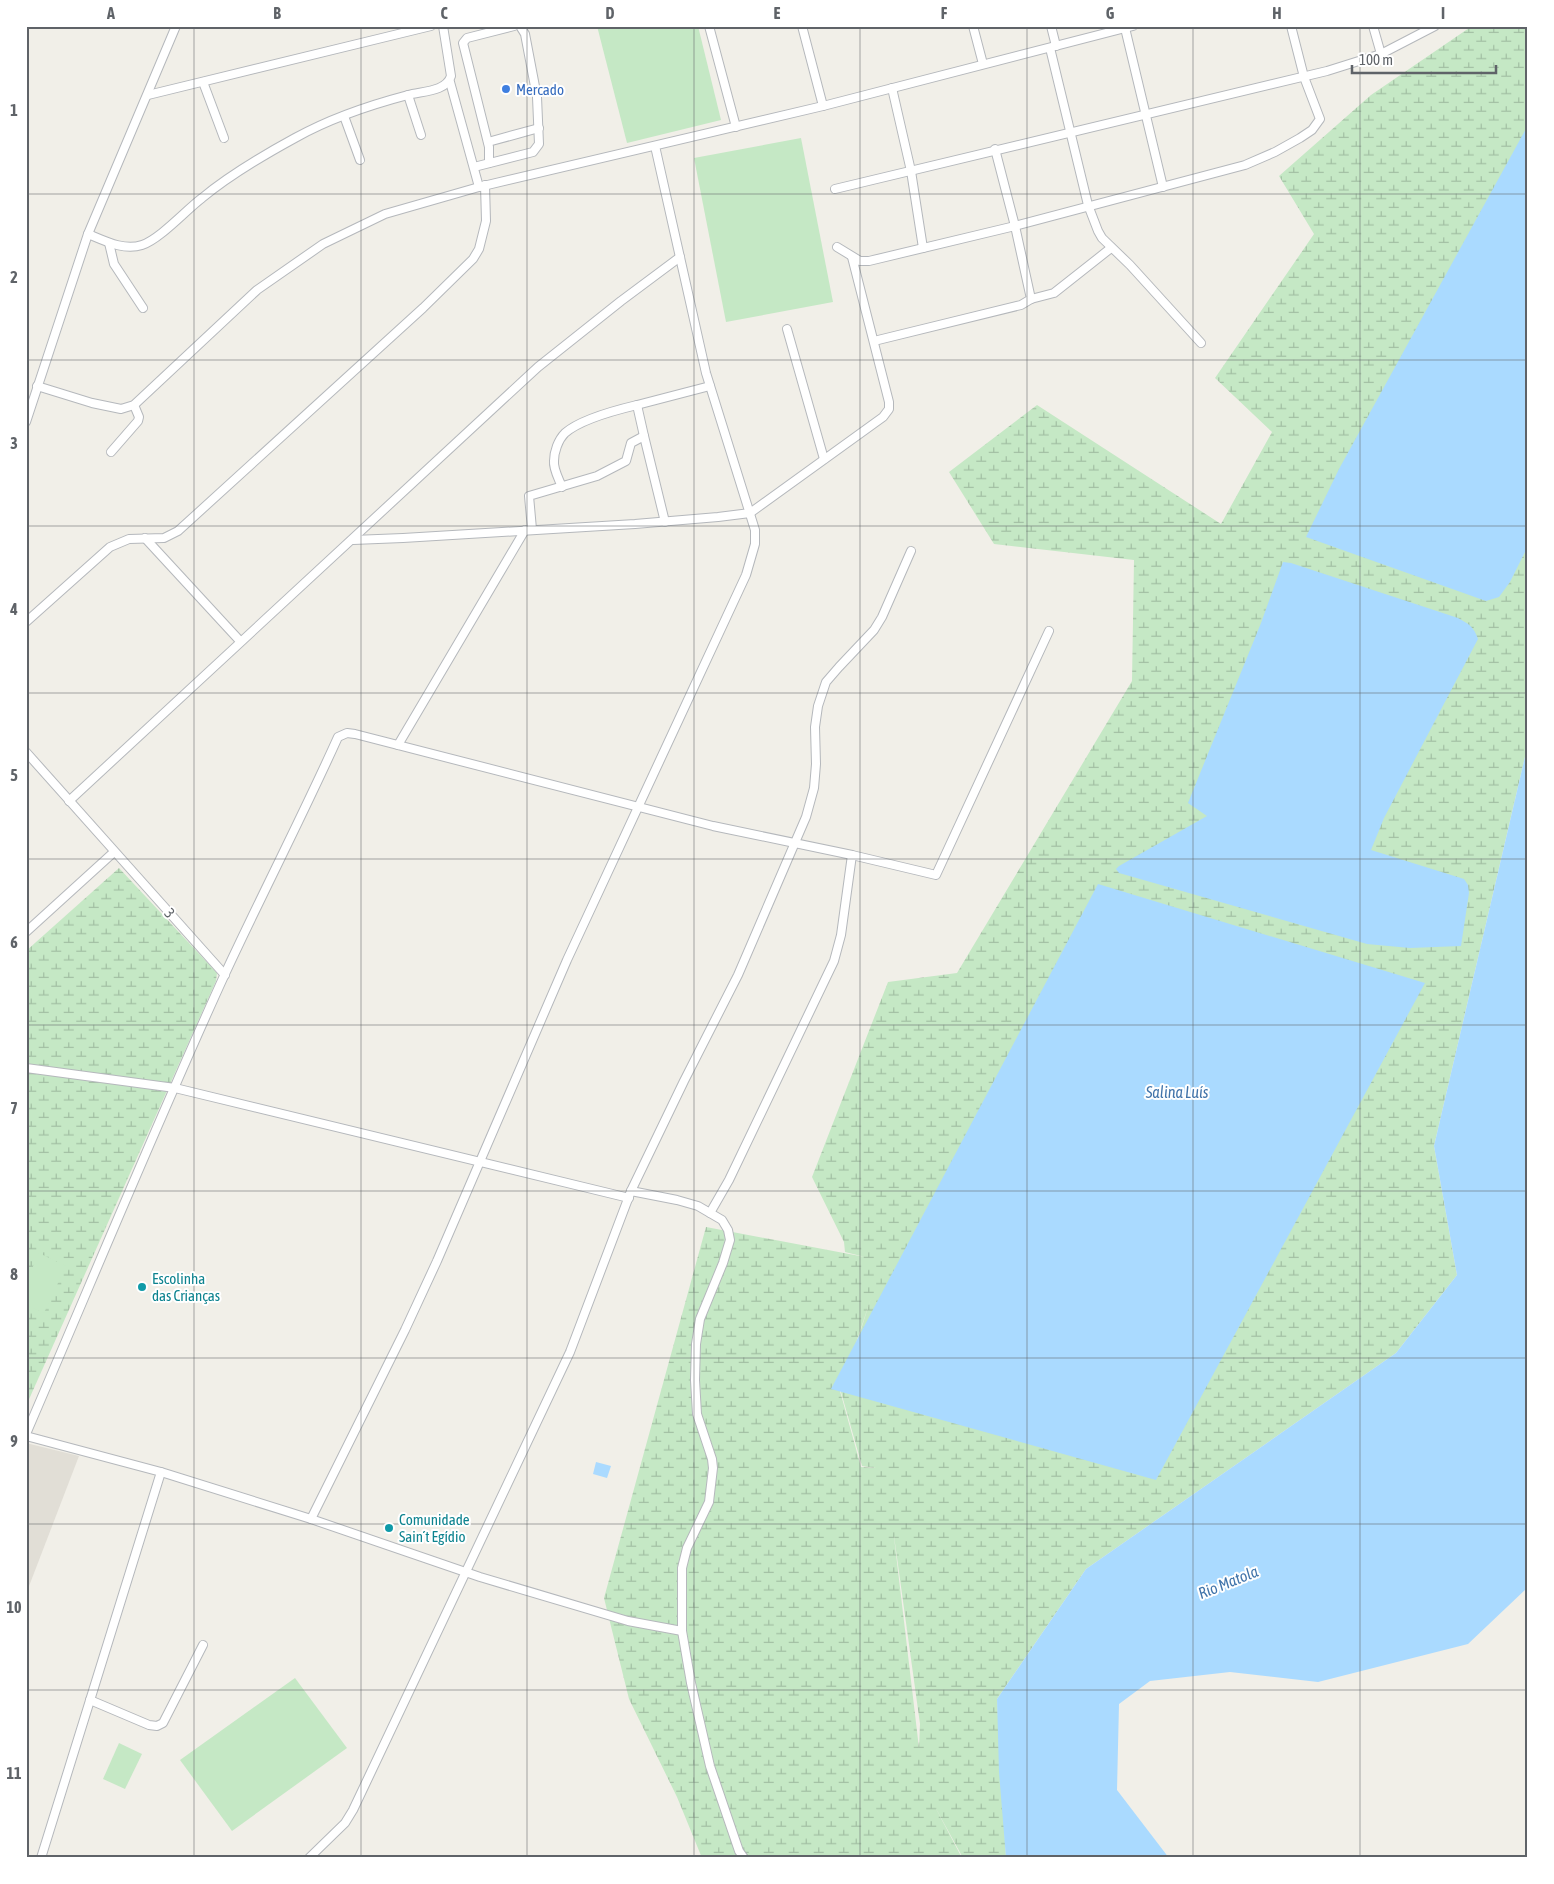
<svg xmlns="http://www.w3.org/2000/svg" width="1554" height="1884" font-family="'Asap Condensed',sans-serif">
  <defs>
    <pattern id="wetland-marsh" width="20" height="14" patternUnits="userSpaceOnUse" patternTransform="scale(1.25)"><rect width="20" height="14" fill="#c5e8c5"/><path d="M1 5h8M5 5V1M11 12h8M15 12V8" fill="none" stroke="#a3c0a4"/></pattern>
  </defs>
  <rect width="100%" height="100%" fill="#f1efe8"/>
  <path fill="#e1ded6" d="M26 1443 79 1456 26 1594Z"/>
  <g fill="url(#wetland-marsh)" fill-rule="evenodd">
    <path d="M1472 26H1528V744L1434 1146 1457 1275 1396 1353 1086 1569 997 1699 1006 1858H963L934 1805 962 1858H702L677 1797 629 1699 604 1598 706 1227 865 1257 845 1252 844 1242 812 1177 888 982 957 973 1132 681 1134 560 994 544 949 472 1037 405 1221 524 1272 432 1215 378 1314 234 1279 176 1371 95ZM871 1298 841 1392 862 1466 876 1468 861 1467 840 1391ZM894 1536 920 1724 919 1748 894 1537Z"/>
    <path d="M119 868 217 973 216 981 26 1406V951Z"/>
  </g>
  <g fill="#c5e8c5">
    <path d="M597 26H698L721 120 627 143Z"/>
    <path d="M801 138 833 302 726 322 694 158Z"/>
    <path d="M39 1253 66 1266 44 1313 26 1305V1282Z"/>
    <path d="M295 1678 347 1748 232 1831 180 1760Z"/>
    <path d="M119 1743 142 1754 125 1789 103 1779Z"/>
  </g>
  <g fill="#aadaff">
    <path d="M1528 125V546L1510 582 1499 597 1486 601 1306 537 1339 469Z"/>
    <path d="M1283 562 1291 563 1458 618C1469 624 1474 627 1478 639L1384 818 1371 850 1464 879 1468 885 1469 893 1461 946 1410 948 1367 944 1119 873 1116 869 1119 866 1207 816 1188 803 1261 623Z"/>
    <path d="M1528 744V1587L1468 1644 1318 1682 1230 1672 1150 1681 1119 1704 1117 1790 1169 1858H1006L999 1772 997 1699 1086 1569 1396 1353 1457 1275 1434 1146Z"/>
    <path d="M1098 884 1425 983 1156 1480 831 1389Z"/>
    <path d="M596 1462 611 1466 607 1478 593 1474Z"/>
  </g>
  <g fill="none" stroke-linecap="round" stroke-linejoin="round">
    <g stroke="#b5b8bc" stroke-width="10">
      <g id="minor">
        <path d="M709 26 736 127"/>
        <path d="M802 26 823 106"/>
        <path d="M973 26 983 64"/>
        <path d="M1051 26 1056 46"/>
        <path d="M1373 26 1381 54"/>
        <path d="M1125 28 1163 187"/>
        <path d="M1050 48 1088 205 1098 231 1102 238 1130 265 1201 343"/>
        <path d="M203 82 224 138"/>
        <path d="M450 82 479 187"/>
        <path d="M892 88 911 171 923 248"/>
        <path d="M148 95 431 26"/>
        <path d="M408 95 421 135"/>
        <path d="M344 116 360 160"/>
        <path d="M488 142 539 128"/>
        <path d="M995 149 1015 226 1031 299"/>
        <path d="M489 163V147L463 43 467 38 514 26"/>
        <path d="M474 167 533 152 539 144 537 97 525 34 520 26"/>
        <path d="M835 189 1327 71 1381 54 1435 26"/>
        <path d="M88 234C105 241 124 251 142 245 160 239 186 210 202 198 231 174 262 156 295 138 329 119 370 105 408 95 422 91 446 92 451 76L443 26"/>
        <path d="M109 243 114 264 143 308"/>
        <path d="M837 247 860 261H869L1015 226 1245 165 1275 152 1300 138 1312 130 1320 119 1304 77 1291 26"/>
        <path d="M787 329 824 459"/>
        <path d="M874 341 1021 305 1031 299 1054 293 1111 248"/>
        <path d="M37 386 92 403 121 409 134 405 257 290 323 244 385 214 479 187 823 106 1133 26"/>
        <path d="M637 405 710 386"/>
        <path d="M26 422 88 234 176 26"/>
        <path d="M111 452 138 421 139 417 134 405"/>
        <path d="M562 487C559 479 553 469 554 461 554 452 558 440 565 433 581 419 616 410 637 405L644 436"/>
        <path d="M532 529 529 496 597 476 626 461 631 443 644 436 665 522"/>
        <path d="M145 538 240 641"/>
        <path d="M353 540 403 538 635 524 718 517 750 513 883 417 889 409V402L852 257"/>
        <path d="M26 622 110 547 129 539 164 538 178 531 423 308 473 259 479 249 486 221 485 185"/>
        <path d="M398 745 525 530"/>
        <path d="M26 752 225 975"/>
        <path d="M69 801 538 367 621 301 680 257"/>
        <path d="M26 932 114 852"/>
        <path d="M26 1068 175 1088 629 1198"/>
        <path d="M631 1191 677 1200 698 1206 722 1220 728 1230 730 1240 723 1263 700 1319 696 1344 695 1380 697 1414 712 1459 713 1468 709 1502 687 1548 682 1568V1631L691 1683 710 1766 739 1851 744 1858"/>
        <path d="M710 1213 729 1180 834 961 841 935 852 855"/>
        <path d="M26 1434C92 1281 155 1127 224 976 261 896 302 817 338 737L347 733 355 734 713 826 852 855 936 875 1049 631"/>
        <path d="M26 1436 161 1472 311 1519 480 1577 628 1621 682 1631"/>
        <path d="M311 1519 405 1330 437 1261 567 960 746 575 755 544V530L706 373 655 146"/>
        <path d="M90 1700 149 1725 157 1726 163 1723 203 1645"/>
        <path d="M41 1858 161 1472"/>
        <path d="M309 1858 345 1823 353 1810 570 1352 631 1191 684 1081 738 975 806 817 814 788 816 764 815 727 818 706 826 682 839 667 874 630 882 617 911 551"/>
      </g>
    </g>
    <use href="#minor" stroke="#fff" stroke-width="8"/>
  </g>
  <path fill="none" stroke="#5f6368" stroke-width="1" stroke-opacity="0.55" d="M194 26V1858M361 26V1858M527 26V1858M694 26V1858M860 26V1858M1027 26V1858M1193 26V1858M1360 26V1858M26 194H1528M26 360H1528M26 526H1528M26 693H1528M26 859H1528M26 1025H1528M26 1191H1528M26 1358H1528M26 1524H1528M26 1690H1528"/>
  <circle fill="#3f7fe0" stroke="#fff" stroke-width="2" cx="506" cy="89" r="5"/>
  <g fill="#0f9aa8" stroke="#fff" stroke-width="2">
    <circle cx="142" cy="1287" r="5"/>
    <circle cx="389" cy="1528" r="5"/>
  </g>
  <g text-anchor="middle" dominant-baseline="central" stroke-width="4" stroke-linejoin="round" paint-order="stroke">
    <g font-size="15" fill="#366cbe" stroke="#fff" text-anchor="start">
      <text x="516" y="89">Mercado</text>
    </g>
    <g font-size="15" fill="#5f6368" stroke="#fff">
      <text transform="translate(170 913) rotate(48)">3</text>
    </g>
    <g font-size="15" fill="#0d838f" stroke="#fff" text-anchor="start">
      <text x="152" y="1278">Escolinha<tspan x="152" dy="17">das Crianças</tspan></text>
      <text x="399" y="1519">Comunidade<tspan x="399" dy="17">Sain´t Egídio</tspan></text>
    </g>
    <g font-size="16" font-style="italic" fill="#4174aa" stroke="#fff">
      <text x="1177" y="1092">Salina Luís</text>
      <text transform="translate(1228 1582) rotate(-22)">Rio Matola</text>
    </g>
  </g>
  <rect width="1554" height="1884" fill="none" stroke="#ffffff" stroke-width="55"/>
  <path d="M1352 65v8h144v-8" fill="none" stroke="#5f6368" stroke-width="2.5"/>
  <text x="1359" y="65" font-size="15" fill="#5f6368" stroke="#ffffff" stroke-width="4" paint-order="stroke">100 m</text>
  <rect x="28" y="28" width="1498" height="1828" fill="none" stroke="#5f6368" stroke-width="2"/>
  <g font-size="16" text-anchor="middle" font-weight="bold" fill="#5f6368">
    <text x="111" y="19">A</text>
    <text x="277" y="19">B</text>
    <text x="444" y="19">C</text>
    <text x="610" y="19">D</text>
    <text x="777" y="19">E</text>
    <text x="944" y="19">F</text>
    <text x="1110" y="19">G</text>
    <text x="1277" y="19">H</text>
    <text x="1443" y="19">I</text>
    <text x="14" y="116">1</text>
    <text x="14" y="283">2</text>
    <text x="14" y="449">3</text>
    <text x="14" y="615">4</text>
    <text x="14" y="781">5</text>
    <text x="14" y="948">6</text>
    <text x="14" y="1114">7</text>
    <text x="14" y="1280">8</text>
    <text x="14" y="1447">9</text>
    <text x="14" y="1613">10</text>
    <text x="14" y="1779">11</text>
  </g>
</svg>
